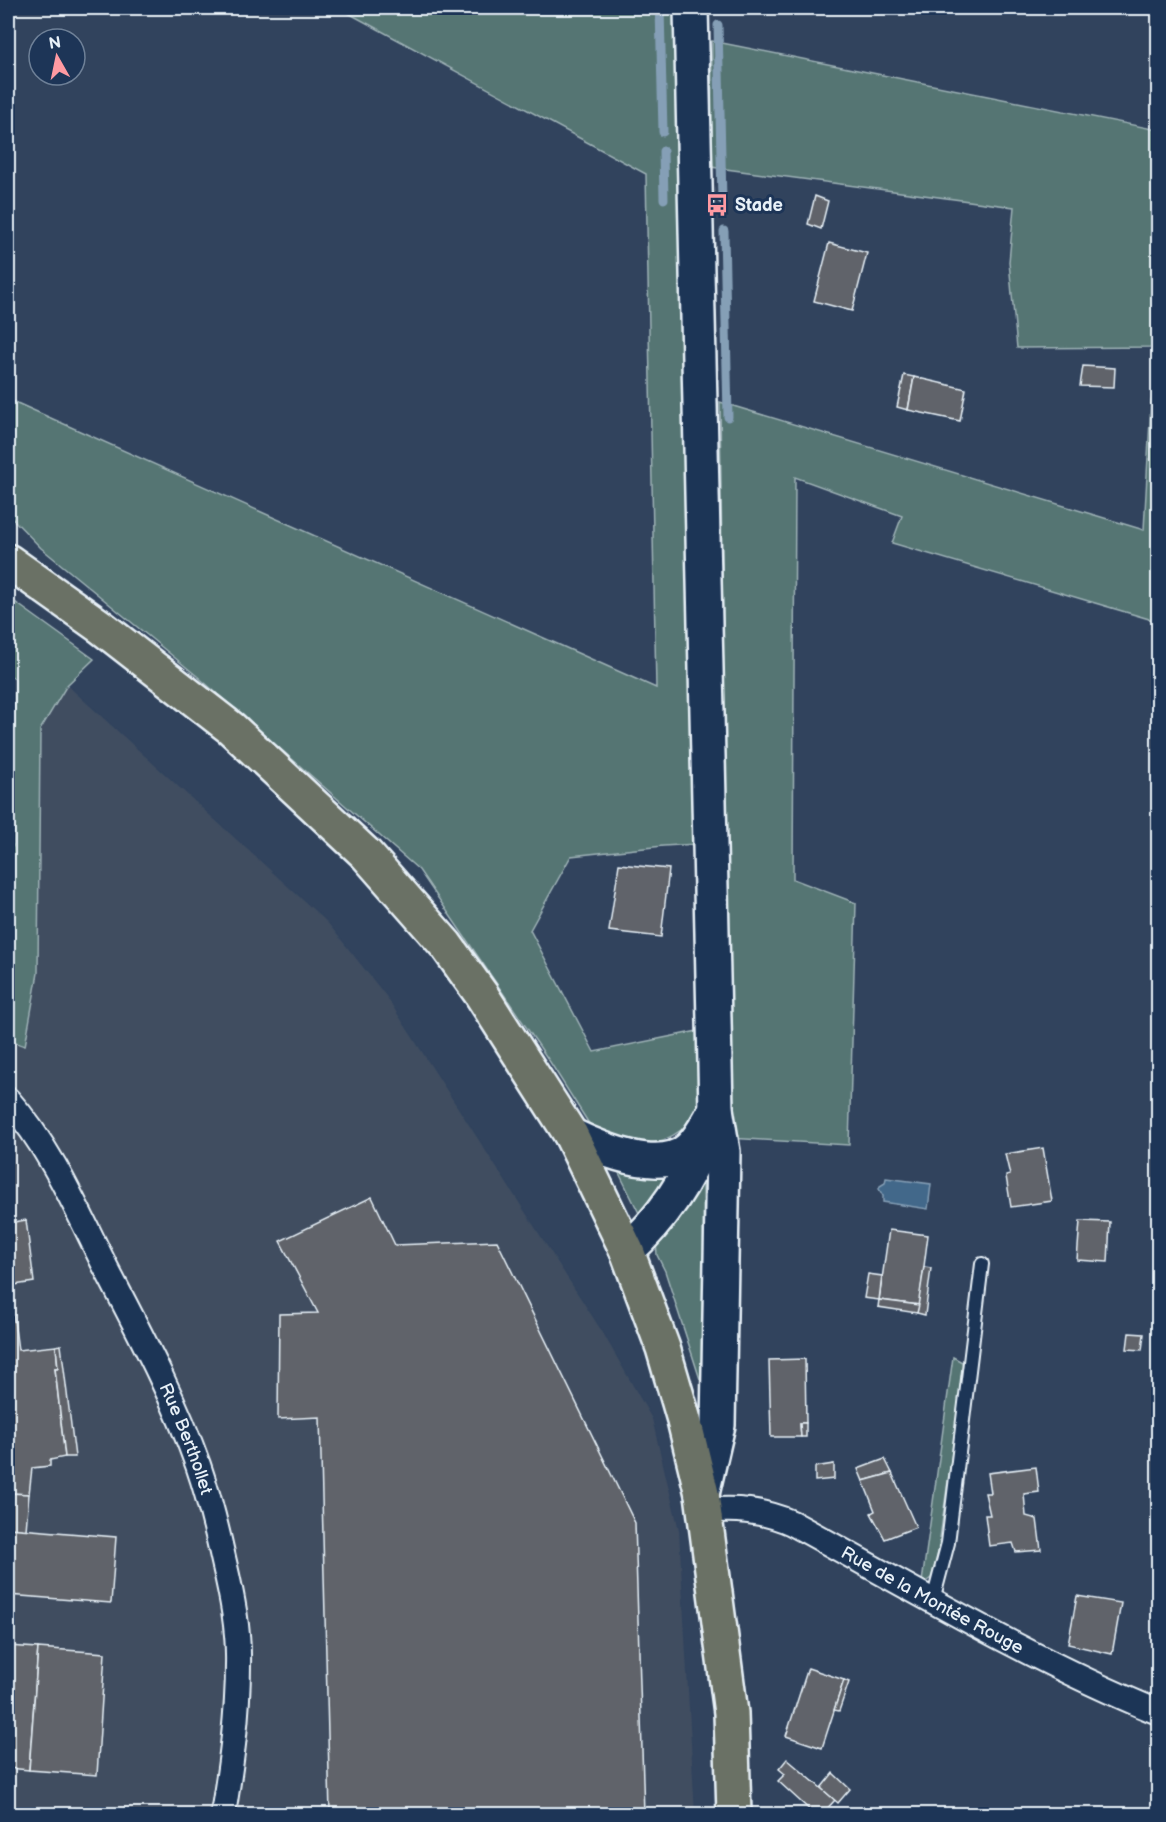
<svg xmlns="http://www.w3.org/2000/svg" width="1166" height="1822" font-family="'Balsamiq Sans',sans-serif">
  <rect width="100%" height="100%" fill="#31435d"/>
  <filter id="ink" filterUnits="userSpaceOnUse"><feTurbulence type="fractalNoise" baseFrequency=".0167" numOctaves="2"/><feDisplacementMap in="SourceGraphic" scale="12" xChannelSelector="R" yChannelSelector="G"/><feConvolveMatrix kernelMatrix="1 2 1 2 8 2 1 2 1" color-interpolation-filters="sRGB"/></filter>
  <g filter="url(#ink)">
    <path fill="#3f4d61" d="M67 685 327 922 386 996 603 1333 652 1419 679 1530 695 1814H8V1040L25 1045 38 973 40 730Z"/>
    <g fill="#547473" stroke="#9eb2b6" stroke-width="1.5">
      <path d="M339 8H675L697 844 663 846 571 856 530 930 594 1052 698 1031C699 1047 703 1102 698 1115 695 1121 686 1126 681 1130 649 1154 628 1140 593 1130L550 1062 419 870 197 676 41 548 8 514V399L656 688 646 174Z"/>
      <path d="M712 41 1158 130V347L1017 348 1009 262 1014 207 711 167Z"/>
      <path d="M1158 373V618L1156 621 892 543 902 516 795 477 793 879 856 903 849 1145 729 1138 720 402 1144 530 1151 402Z"/>
      <path d="M8 597 94 659 67 685 40 730 38 973 25 1046 8 1040V858L14 844 15 679 8 674Z"/>
      <path d="M678 1165 641 1217 616 1167Z"/>
      <path d="M695 1183 703 1184 705 1380 700 1379 665 1271 657 1255 656 1242Z"/>
      <path d="M953 1357 962 1362 963 1374 937 1559 931 1578 924 1583 922 1582Z"/>
    </g>
    <path fill="#43688a" stroke="#859fb6" stroke-width="1.5" d="M886 1178 931 1184 928 1209 883 1202V1196L879 1189 880 1186 885 1183Z"/>
    <g fill="none" stroke-linecap="round" stroke-linejoin="round">
      <g stroke="#859fb6" stroke-width="9">
        <path d="M660 8 663 132"/>
        <path d="M718 25 722 200"/>
        <path d="M663 151 664 199"/>
        <path d="M724 231 728 417"/>
      </g>
    </g>
    <g fill="#60646a" stroke="#e8f1f8" stroke-width="1.5">
      <path d="M815 196 828 201 821 229 808 224Z"/>
      <path d="M829 243 867 253 852 311 814 301Z"/>
      <path d="M1083 366 1115 368 1114 387 1080 386Z"/>
      <path d="M904 375 914 377 908 410 897 407Z"/>
      <path d="M914 377 966 389 960 421 908 410Z"/>
      <path d="M619 864 669 869 661 937 609 931Z"/>
      <path d="M1043 1148 1052 1201 1011 1207 1006 1176 1010 1175 1005 1154Z"/>
      <path d="M372 1197 395 1245 497 1241 635 1523 644 1814H330L320 1417 278 1419 279 1314 318 1313 280 1241Z"/>
      <path d="M26 1220 34 1282 8 1286V1223Z"/>
      <path d="M1080 1221 1110 1222 1108 1262 1077 1260Z"/>
      <path d="M889 1230 928 1235 919 1305 879 1300Z"/>
      <path d="M924 1267 931 1268 925 1315 917 1313Z"/>
      <path d="M868 1274 882 1276 879 1300 864 1298Z"/>
      <path d="M879 1300 919 1305 917 1313 878 1307Z"/>
      <path d="M12 1305 18 1350 56 1346 58 1368H55L65 1457 50 1460V1466L32 1468 29 1494 8 1493V1306Z"/>
      <path d="M1129 1333 1144 1334 1142 1350 1127 1349Z"/>
      <path d="M61 1345 75 1457H65L55 1368H58L56 1346Z"/>
      <path d="M805 1359 806 1423H800L801 1437H771L769 1360Z"/>
      <path d="M800 1423H806V1437H801Z"/>
      <path d="M885 1459 892 1473 863 1481 858 1469Z"/>
      <path d="M834 1464V1479L815 1481V1467Z"/>
      <path d="M1036 1467 1039 1492 1024 1494 1026 1516 1037 1519 1041 1550 1016 1552 1013 1543 989 1546 985 1515H990L985 1493H991L988 1473Z"/>
      <path d="M892 1473 916 1527 885 1539 871 1513 875 1511 863 1481Z"/>
      <path d="M8 1493 29 1494 26 1530 8 1528Z"/>
      <path d="M8 1528 116 1537 111 1603 8 1595Z"/>
      <path d="M1077 1596 1121 1603 1112 1654 1068 1644Z"/>
      <path d="M8 1646 38 1648 29 1770 8 1768Z"/>
      <path d="M38 1648 105 1653 97 1775 29 1770Z"/>
      <path d="M808 1668 844 1680 822 1748 786 1736Z"/>
      <path d="M844 1680 849 1682 839 1711 834 1710Z"/>
      <path d="M787 1759 835 1800 824 1812H812L778 1781 785 1774 779 1769Z"/>
      <path d="M833 1773 850 1789 838 1803 821 1788Z"/>
      <path d="M813 1810 824 1812 836 1814H812Z"/>
    </g>
    <g fill="none" stroke-linecap="round" stroke-linejoin="round">
      <g stroke="#e8f1f8" stroke-width="16">
        <g id="lane">
          <path d="M933 1600 948 1543 982 1264"/>
          <path d="M8 1813 14 1814"/>
        </g>
      </g>
      <g stroke="#e8f1f8" stroke-width="28">
        <g id="street">
          <path id="s1" d="M8 1100C51 1148 77 1210 106 1268 139 1332 174 1397 198 1465 209 1497 217 1530 224 1562 232 1596 239 1630 238 1665 238 1716 231 1765 223 1814"/>
          <path id="s2" d="M704 1511C736 1508 762 1510 792 1523 913 1589 1031 1660 1158 1712"/>
        </g>
      </g>
      <g stroke="#e8f1f8" stroke-width="38">
        <g id="secondary">
          <path d="M691 8 716 1109 723 1152 718 1425 702 1494"/>
          <path d="M571 1135C600 1149 662 1176 690 1148 701 1138 708 1122 716 1109"/>
          <path d="M627 1251C662 1219 688 1180 705 1136"/>
        </g>
      </g>
      <g stroke="#e8f1f8" stroke-width="38">
        <path id="primary" d="M8 561 101 627 231 728 366 854 446 945 481 994 571 1135 627 1251 663 1348 684 1420 702 1494 731 1713 734 1814"/>
      </g>
      <use href="#lane" stroke="#1d3557" stroke-width="12"/>
      <use href="#street" stroke="#1d3557" stroke-width="24"/>
      <use href="#secondary" stroke="#1d3557" stroke-width="33"/>
      <use href="#primary" stroke="#6b7165" stroke-width="33"/>
    </g>
  </g>
  <defs>
    <g id="bus-bare" transform="scale(1.8)"><path d="M-5-6H5V4H4V6H2V4H-2V6H-4V4H-5ZM-3.5-4V0h7V-4ZM-3.5 1.2v1.5H-2V1.2ZM2 1.2v1.5H3.5V1.2Z" fill="#ff9aa2" stroke="#1d3557" stroke-width="2.5" paint-order="stroke"/></g>
  </defs>
  <g fill-rule="evenodd">
    <use href="#bus-bare" x="717" y="205"/>
  </g>
  <g text-anchor="middle" dominant-baseline="central" stroke-width="6" stroke-linejoin="round" paint-order="stroke">
    <g font-size="18" font-weight="bold" fill="#e8f1f8" stroke="#1d3557" text-anchor="start">
      <text x="735" y="205">Stade</text>
    </g>
    <g font-size="18" fill="#e8f1f8" stroke="#1d3557">
      <text stroke="none"><textPath href="#s1" startOffset="384">Rue Berthollet</textPath></text>
      <text stroke="none"><textPath href="#s2" startOffset="250">Rue de la Montée Rouge</textPath></text>
    </g>
  </g>
  <rect width="1166" height="1822" fill="none" stroke="#1d3557" stroke-width="30"/>
  <rect x="15" y="15" width="1136" height="1792" fill="none" stroke="#e8f1f8" stroke-width="2" filter="url(#ink)"/>
  <g transform="translate(57 57) rotate(351)"><circle r="28" fill="#1d3557" stroke="#6e8097" stroke-width="1.5"/>
  <path d="M0-4.5L10 22L0 15L-10 22Z" fill="#ff9aa2"/>
  <text y="-9" font-size="16" font-weight="bold" text-anchor="middle" fill="#e8f1f8">N</text>
  </g>
</svg>
